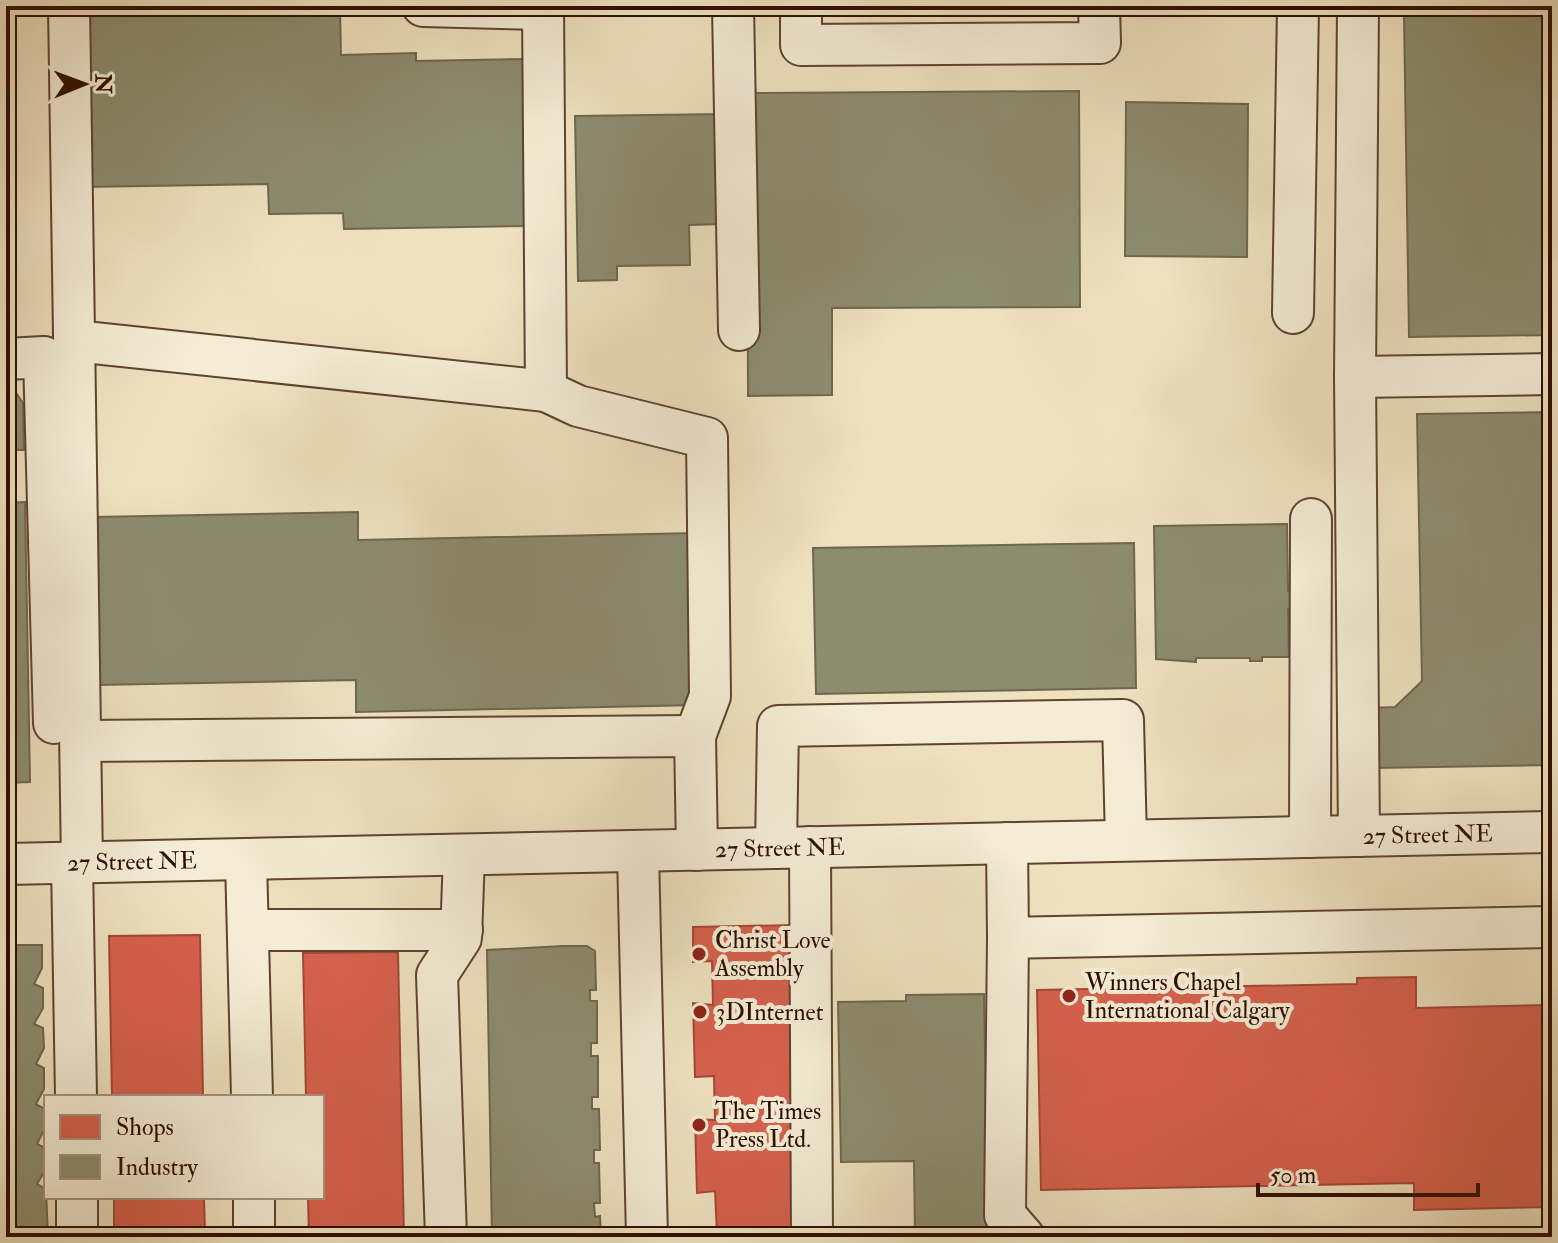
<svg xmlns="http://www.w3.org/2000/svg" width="1558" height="1243" font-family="'IM FELL Double Pica',serif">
  <rect width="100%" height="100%" fill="#eee1bf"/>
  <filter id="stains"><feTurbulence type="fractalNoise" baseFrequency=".0025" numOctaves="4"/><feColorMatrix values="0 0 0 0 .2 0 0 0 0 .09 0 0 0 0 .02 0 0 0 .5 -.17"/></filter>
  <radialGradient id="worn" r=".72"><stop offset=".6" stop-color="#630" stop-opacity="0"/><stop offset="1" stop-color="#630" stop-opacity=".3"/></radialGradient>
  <g fill="#d6604d" stroke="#a44736" stroke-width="2">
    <path d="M795 925 801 1237H697V1234H717L715 1191 697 1193 695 1119 715 1120 714 1076 695 1077 693 1003 713 1005 712 961 693 962V927Z"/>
    <path d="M200 935 203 1097H112L109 936Z"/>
    <path d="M398 952 404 1237H309L308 1197H322V1097H306L303 953Z"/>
    <path d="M1416 977V1008L1552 1005V1207L1414 1210V1183L1041 1190 1037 990 1357 984V978Z"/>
    <path d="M114 1197H204L205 1237H114Z"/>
  </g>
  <g fill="#8c8c6e" stroke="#70664e" stroke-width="2">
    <path d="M340 10 341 55 416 53V61L528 59 531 226 344 229 343 213 269 214 268 184 82 187 79 14Z"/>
    <path d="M1552 13V335L1409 337 1404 15Z"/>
    <path d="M1079 91 1080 307 832 308V395L748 396 747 93Z"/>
    <path d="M1126 102 1248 104 1247 257 1125 256Z"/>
    <path d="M726 114 724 224 689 225 690 265 617 266V280L578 281 575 116Z"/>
    <path d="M6 378 23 403 24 450H6Z"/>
    <path d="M1552 412V765L1373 768 1371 708 1395 707 1422 681 1417 414Z"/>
    <path d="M25 502 30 782 6 783V503Z"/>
    <path d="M358 512V540L695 533 699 705 356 712V680L97 685 94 517Z"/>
    <path d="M1287 524 1288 591 1293 590V609H1288L1289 657H1262V661H1250V658H1196V662L1156 659 1154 526Z"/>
    <path d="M1134 543 1136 688 816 694 813 548Z"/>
    <path d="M6 945H42V968L34 984 43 988V1008L34 1024 43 1028 44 1048 36 1064 44 1068V1089L36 1104 45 1109V1128L37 1144 45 1148 46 1169 37 1184 46 1189 48 1237H6Z"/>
    <path d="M563 946H587L595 951 596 990H590V1001H597V1043H591V1056H598V1097H592V1109H599L600 1150H594V1163H599L600 1203H594L595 1217 600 1216 601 1237H492L487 950Z"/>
    <path d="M984 994 988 1231 915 1232 914 1161 841 1162 838 1002 906 1001V995Z"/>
  </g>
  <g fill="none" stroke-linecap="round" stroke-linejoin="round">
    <g stroke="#5e4331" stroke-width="44">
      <g id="minor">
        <path d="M69 6 82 863"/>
        <path d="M423 6 543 9"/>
        <path d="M733 6 739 330"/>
        <path d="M801 6V45L1100 43 1099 6"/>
        <path d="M1293 313 1298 6"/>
        <path d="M75 341 546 391 543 6"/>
        <path d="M6 359 44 357 54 723"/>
        <path d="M1355 377 1358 6"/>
        <path d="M546 391 578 406 707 438 710 696 695 736"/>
        <path d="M82 741 695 736 697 850"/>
        <path d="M1359 836 1355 377 1552 374"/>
        <path d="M1310 837 1311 519"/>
        <path d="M1007 843 1008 938 1552 927"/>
        <path d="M810 847 812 1237"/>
        <path d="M776 848 778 726 1123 720 1126 840"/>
        <path d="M638 853 647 1237"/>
        <path d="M246 860 252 1097"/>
        <path d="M72 863 76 1097"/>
        <path id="s1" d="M6 864 1552 832"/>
        <path d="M249 930H462"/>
        <path d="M1008 938 1005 1215 1024 1237"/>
        <path d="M77 1197V1237"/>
        <path d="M254 1197V1237"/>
        <path d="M446 1237 437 975 461 938 464 855"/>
      </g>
    </g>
    <use href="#minor" stroke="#f4ecd5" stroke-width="40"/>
  </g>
  <g fill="#8f2418" stroke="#f4ecd5" stroke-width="3">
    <circle cx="699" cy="954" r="8"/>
    <circle cx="1069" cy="996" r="8"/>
    <circle cx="700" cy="1012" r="8"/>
    <circle cx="699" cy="1125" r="8"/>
  </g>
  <g text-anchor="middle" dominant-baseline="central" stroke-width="8" stroke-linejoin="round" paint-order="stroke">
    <g font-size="24" fill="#2e0e02" stroke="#f4ecd5">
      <text stroke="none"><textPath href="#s1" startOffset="1422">27 Street NE</textPath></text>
      <text stroke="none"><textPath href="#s1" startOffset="774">27 Street NE</textPath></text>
      <text stroke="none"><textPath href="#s1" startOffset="126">27 Street NE</textPath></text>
    </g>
    <g font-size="24" fill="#2e0e02" stroke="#f4ecd5" text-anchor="start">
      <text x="715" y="940">Christ Love<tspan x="715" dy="28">Assembly</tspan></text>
      <text x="1085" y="982">Winners Chapel<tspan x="1085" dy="28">International Calgary</tspan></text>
      <text x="716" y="1012">3DInternet</text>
      <text x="715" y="1111">The Times<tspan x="715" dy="28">Press Ltd.</tspan></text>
    </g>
  </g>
  <rect width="1558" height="1243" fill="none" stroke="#eee1bf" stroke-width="32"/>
  <rect x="8" y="8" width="1542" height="1227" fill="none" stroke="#2e0e02" stroke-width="4"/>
  <rect x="16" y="16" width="1526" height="1211" fill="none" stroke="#2e0e02" stroke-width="2"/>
  <rect x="44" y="1095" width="280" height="104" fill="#f4ecd5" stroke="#a59381" stroke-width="2"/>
  <rect x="60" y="1115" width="40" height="24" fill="#d6604d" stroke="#a59381" stroke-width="2"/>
  <text x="116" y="1135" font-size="24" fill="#2e0e02">Shops</text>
  <rect x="60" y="1155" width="40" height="24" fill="#8c8c6e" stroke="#a59381" stroke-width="2"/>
  <text x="116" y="1175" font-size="24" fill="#2e0e02">Industry</text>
  <g transform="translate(84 84) rotate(89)" stroke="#f4ecd5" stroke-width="6" paint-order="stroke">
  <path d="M0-6L14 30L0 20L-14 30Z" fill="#2e0e02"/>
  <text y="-12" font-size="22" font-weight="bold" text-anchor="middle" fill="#2e0e02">N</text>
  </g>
  <path d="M1258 1183v12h220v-12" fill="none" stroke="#2e0e02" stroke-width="4"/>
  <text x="1270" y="1183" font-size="24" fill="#2e0e02" stroke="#f4ecd5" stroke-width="6" paint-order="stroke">50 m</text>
  <rect width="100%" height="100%" filter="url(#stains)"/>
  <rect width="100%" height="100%" fill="url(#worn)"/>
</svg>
